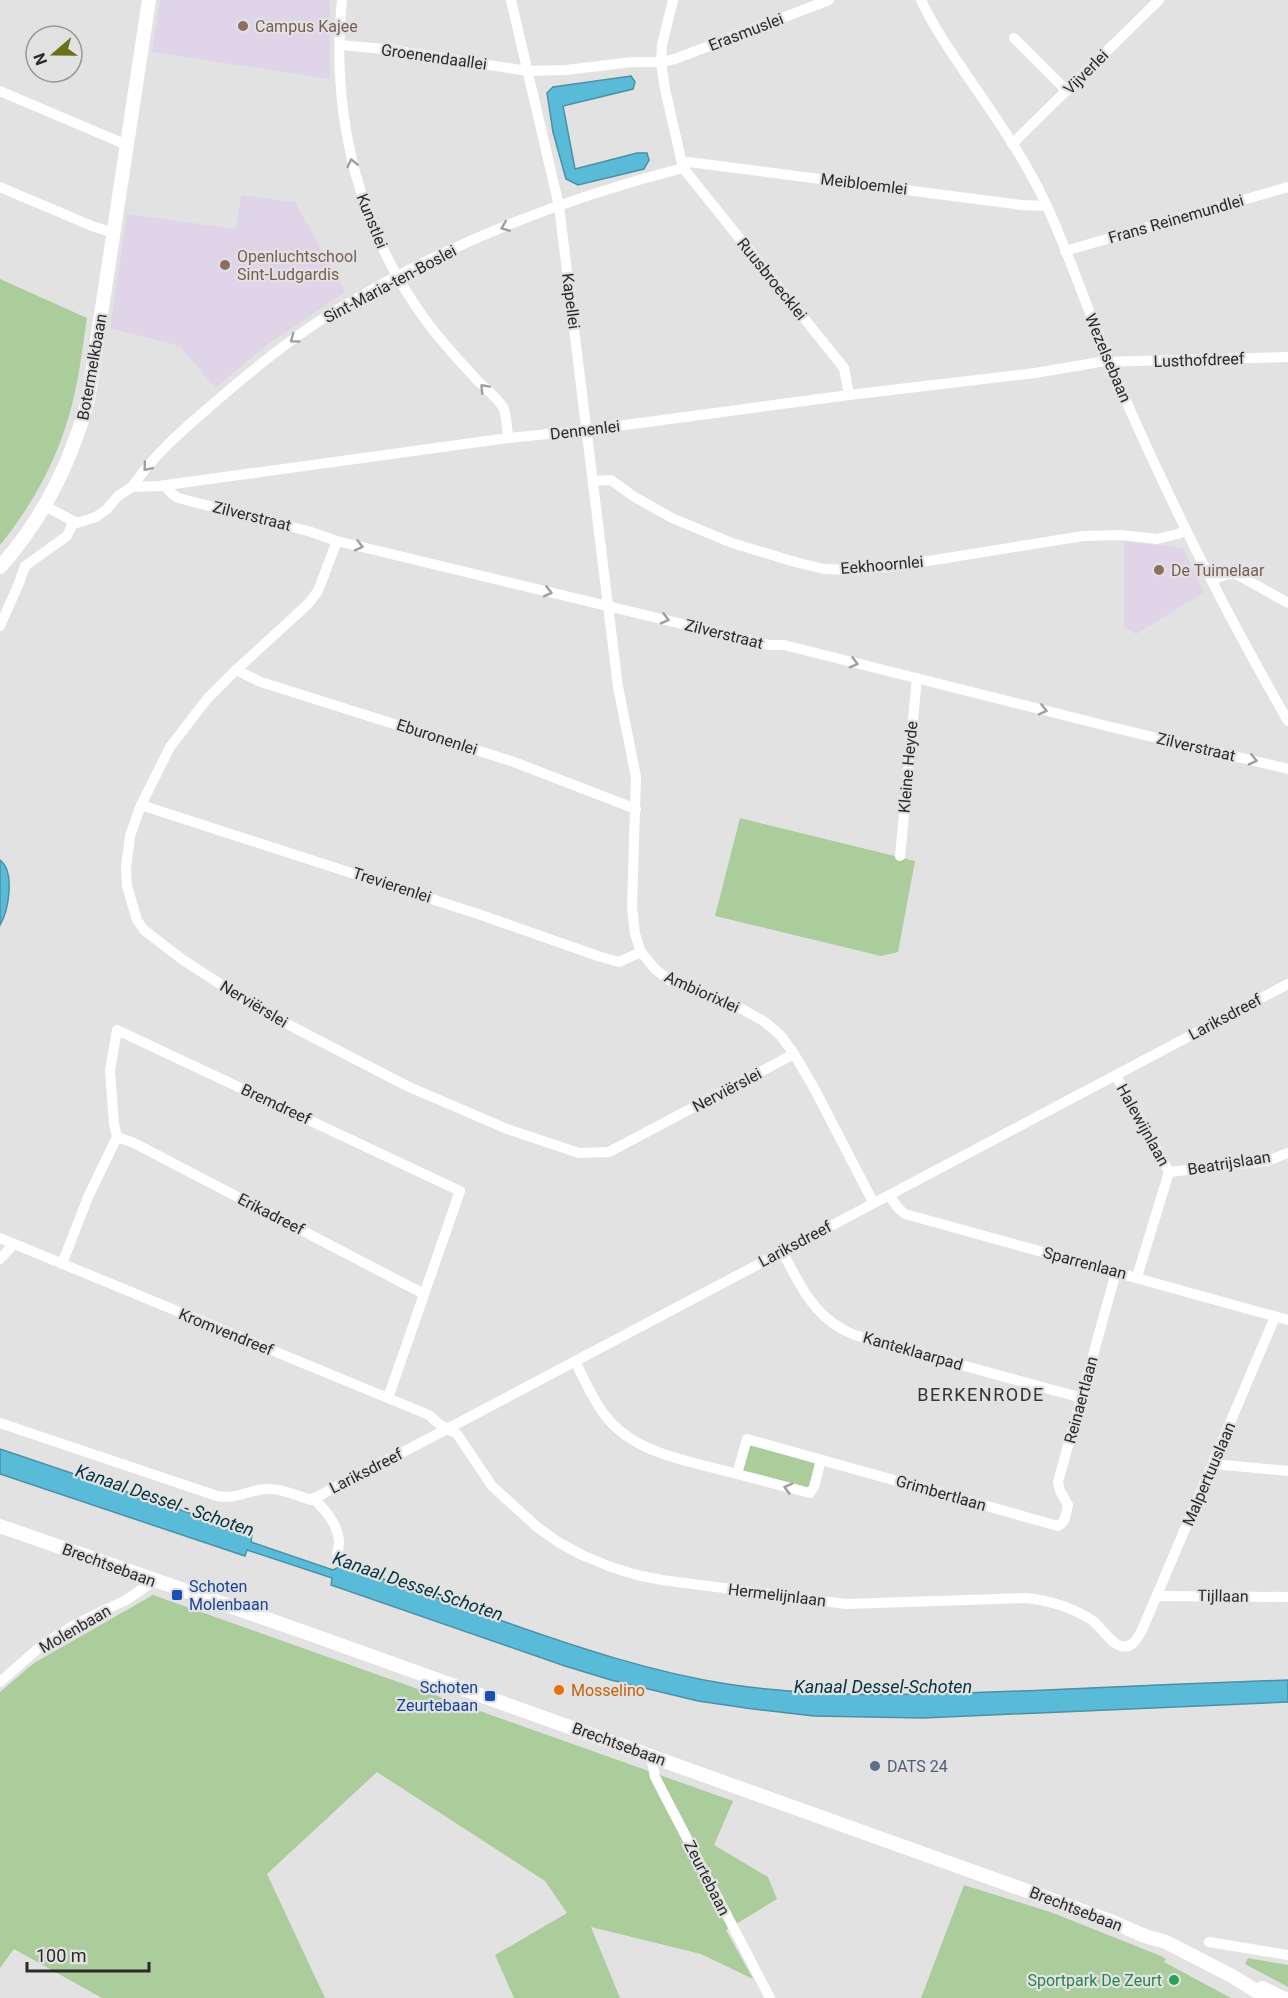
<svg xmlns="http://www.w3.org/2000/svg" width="1288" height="1998" font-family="Roboto,sans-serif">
  <rect width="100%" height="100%" fill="#e2e2e3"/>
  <g fill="#dfd4e8">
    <path d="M160 0H330V79L152 52Z"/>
    <path d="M241 195 295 202 345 292 268 344 215 388 180 346 110 328 127 214 236 229Z"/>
    <path d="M1124 541 1183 548 1204 592 1136 634 1124 626Z"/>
  </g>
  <g fill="#abcd9c">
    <path d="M0 279 87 318C83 344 80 371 74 396 62 451 35 502 0 545Z"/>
    <path d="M740 818 915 861 898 952 881 956 715 916Z"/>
    <path d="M748 1445 816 1462 811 1488 742 1473Z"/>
    <path d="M153 1595 733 1801 714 1845 768 1877 777 1899 726 1930 753 1979 701 1954 591 1927 620 1998H514L495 1955 567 1913 545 1881 377 1772 267 1874 325 1998H102L14 1949 0 1968V1692L34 1663Z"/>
    <path d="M964 1885 1053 1913 1161 1956 1166 1959 1164 1962 1231 1998H921Z"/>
    <path d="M1248 1958 1288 1965V1987L1245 1964Z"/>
  </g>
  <g fill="#59bbd8" stroke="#4b90a4" stroke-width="1.5">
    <path d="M631 76 635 82 633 89 563 106 575 169 637 153H647L649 160 644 169 578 185 566 179 553 132 547 93 553 87Z"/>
    <path d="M0 860C15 871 9 910 0 925Z"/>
    <path d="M0 1449 252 1534 251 1542 333 1570 343 1565C398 1584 453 1603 508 1623 579 1648 652 1672 727 1684 832 1700 940 1694 1046 1690 1127 1686 1207 1683 1288 1680V1702L923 1718 814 1716 753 1709 698 1701 611 1680 565 1666 331 1585 332 1578 247 1550 245 1556 0 1474Z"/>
  </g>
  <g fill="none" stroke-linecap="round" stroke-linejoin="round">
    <g stroke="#fff" stroke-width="10">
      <path d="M342 0C330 115 359 233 430 326 445 345 461 363 478 381 486 389 497 398 503 407 507 415 507 429 508 438"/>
      <path d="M511 0 559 206 618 687 636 777 632 908 635 934 641 952 655 969 669 980 742 1009 765 1022 781 1036 794 1054 814 1088 873 1202"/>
      <path d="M673 0 662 45 661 62 675 59 829 0"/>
      <path d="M921 0C934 28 951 52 968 77 996 118 1025 159 1046 204 1073 263 1093 326 1119 385 1169 500 1225 612 1288 721"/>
      <path d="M1014 38 1067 91"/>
      <path d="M340 45 384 49 528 71 566 70 632 62H661L665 89 683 168 844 368 849 395"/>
      <path d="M0 91 127 145"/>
      <path d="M1012 144 1159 0"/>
      <path d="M0 187 92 226 114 233"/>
      <path d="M1065 251 1288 187"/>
      <path d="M594 481 611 480 633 496 672 518 732 543 795 562 824 569 850 570 891 567 1083 536 1121 535 1157 539 1178 534 1186 530"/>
      <path d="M165 485 170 492 178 498 308 531 337 541 770 645H784L1111 727 1288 769"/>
      <path d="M132 487C154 454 184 429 214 403 257 366 302 329 352 301 455 241 569 197 683 168L689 162 1022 205 1046 206"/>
      <path d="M45 506 77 523 96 517 107 509 118 496 132 487 159 486 508 438 588 430 849 395 1035 373 1100 362 1288 357"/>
      <path d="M337 541 318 591 308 604 236 670 207 699 170 747 141 805 130 836 126 868 127 886 137 920 144 930 183 960 262 1011 407 1086 507 1129 579 1153 609 1152 794 1054"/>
      <path d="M1212 580 1227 574H1236L1288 603"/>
      <path d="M0 626 19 583 25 566 67 536 73 523"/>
      <path d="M236 670 261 682 514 762 636 809"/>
      <path d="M141 805 481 915 598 956 619 962 641 952"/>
      <path d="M900 856 917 678"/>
      <path d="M1116 1076 1169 1172 1137 1277"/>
      <path d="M117 1137 134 1143 424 1294"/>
      <path d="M1169 1172 1267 1161 1288 1153"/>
      <path d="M889 1195 899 1209 905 1214 1288 1320"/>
      <path d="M0 1238 429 1415 439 1424 457 1434 492 1486 537 1527 558 1542 582 1555 611 1567 637 1575 662 1580 846 1604 1027 1598C1050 1601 1073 1607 1093 1621 1102 1628 1110 1643 1121 1646 1132 1649 1138 1638 1142 1630L1275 1317"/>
      <path d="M782 1251C798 1281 811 1312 842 1329 852 1335 863 1338 874 1341L1082 1398"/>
      <path d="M0 1259 14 1244"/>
      <path d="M62 1264 88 1197 117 1137 114 1124 110 1071 117 1030 460 1191 388 1398"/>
      <path d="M575 1361C584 1379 592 1398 604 1414 634 1455 691 1461 737 1474"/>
      <path d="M0 1423 217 1496C234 1499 242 1493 259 1490 275 1486 295 1495 311 1500L449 1428 1288 984"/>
      <path d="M821 1460 814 1487 810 1493 737 1474 747 1439 1058 1526C1066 1522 1066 1513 1068 1505L1060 1491 1058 1482 1116 1272"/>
      <path d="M1213 1464 1288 1471"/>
      <path d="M313 1498C327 1511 345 1533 337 1553"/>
      <path d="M1157 1596 1288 1597"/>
      <path d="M0 1682 41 1646 78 1623 126 1600 154 1581"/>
      <path d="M651 1756 655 1777 770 1998"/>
      <path d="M1209 1942 1288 1955"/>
    </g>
    <g stroke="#fff" stroke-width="14">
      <path d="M0 567C44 518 71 462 88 400L149 0"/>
      <path d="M0 1526 307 1633 1108 1920 1145 1936 1166 1942 1232 1976 1267 1998"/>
      <path d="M1262 1988 1283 1998"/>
    </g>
  </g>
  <defs><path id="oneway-chevron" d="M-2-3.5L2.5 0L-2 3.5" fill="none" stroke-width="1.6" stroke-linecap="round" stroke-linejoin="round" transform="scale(1.5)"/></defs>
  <g stroke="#9f9fa0">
    <use href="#oneway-chevron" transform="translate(352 163) rotate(-103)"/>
    <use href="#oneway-chevron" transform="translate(505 227) rotate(158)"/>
    <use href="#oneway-chevron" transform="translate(294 339) rotate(144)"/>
    <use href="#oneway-chevron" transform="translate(484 388) rotate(-133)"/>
    <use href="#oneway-chevron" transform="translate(147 467) rotate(130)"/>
    <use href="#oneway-chevron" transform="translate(359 546) rotate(14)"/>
    <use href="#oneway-chevron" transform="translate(548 592) rotate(14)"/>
    <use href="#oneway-chevron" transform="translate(665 619) rotate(14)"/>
    <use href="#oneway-chevron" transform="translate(854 663) rotate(15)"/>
    <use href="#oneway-chevron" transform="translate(1043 710) rotate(14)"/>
    <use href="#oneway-chevron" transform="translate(1253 760) rotate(13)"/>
    <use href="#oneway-chevron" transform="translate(788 1488) rotate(-165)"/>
  </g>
  <g fill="#8d6e63" stroke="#e2e2e3" stroke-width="2">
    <circle cx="243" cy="26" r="6"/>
    <circle cx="225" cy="265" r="6"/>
    <circle cx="1159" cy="570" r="6"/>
  </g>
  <g fill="#1a4fb4" stroke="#e2e2e3" stroke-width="2">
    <rect x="171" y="1589" width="12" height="12" rx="3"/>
    <rect x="484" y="1690" width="12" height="12" rx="3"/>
  </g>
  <circle fill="#e8710a" stroke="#e2e2e3" stroke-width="2" cx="559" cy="1690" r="6"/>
  <circle fill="#5c6f8a" stroke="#e2e2e3" stroke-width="2" cx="875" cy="1766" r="6"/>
  <circle fill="#2e9e5b" stroke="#e2e2e3" stroke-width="2" cx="1174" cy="1980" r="6"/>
  <g text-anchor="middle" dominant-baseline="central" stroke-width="4.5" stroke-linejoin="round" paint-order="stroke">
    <g font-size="16" fill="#785e54" stroke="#e2e2e3" text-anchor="start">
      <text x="255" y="26">Campus Kajee</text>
      <text x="237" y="256">Openluchtschool<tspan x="237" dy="18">Sint-Ludgardis</tspan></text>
      <text x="1171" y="570">De Tuimelaar</text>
    </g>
    <g font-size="16" fill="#2a2a2b" stroke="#e2e2e3">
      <text transform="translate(746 32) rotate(-21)">Erasmuslei</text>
      <text transform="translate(434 57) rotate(8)">Groenendaallei</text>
      <text transform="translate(1086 72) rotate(-45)">Vijverlei</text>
      <text transform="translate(864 184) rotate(7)">Meibloemlei</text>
      <text transform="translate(1176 219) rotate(-16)">Frans Reinemundlei</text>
      <text transform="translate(372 221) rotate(68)">Kunstlei</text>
      <text transform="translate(772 279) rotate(51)">Ruusbroecklei</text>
      <text transform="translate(390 284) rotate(-28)">Sint-Maria-ten-Boslei</text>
      <text transform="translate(571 301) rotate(83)">Kapellei</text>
      <text transform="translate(1108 358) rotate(67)">Wezelsebaan</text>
      <text transform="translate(1199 360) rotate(-2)">Lusthofdreef</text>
      <text transform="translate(92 367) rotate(-80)">Botermelkbaan</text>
      <text transform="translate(585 430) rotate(-7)">Dennenlei</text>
      <text transform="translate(252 516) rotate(14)">Zilverstraat</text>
      <text transform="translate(882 565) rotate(-5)">Eekhoornlei</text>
      <text transform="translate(724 634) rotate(14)">Zilverstraat</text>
      <text transform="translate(437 737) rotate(18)">Eburonenlei</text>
      <text transform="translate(1196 747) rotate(13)">Zilverstraat</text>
      <text transform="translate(908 767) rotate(-85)">Kleine Heyde</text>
      <text transform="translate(392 885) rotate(18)">Trevierenlei</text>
      <text transform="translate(702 992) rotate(24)">Ambiorixlei</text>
      <text transform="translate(254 1004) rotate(31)">Nerviërslei</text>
      <text transform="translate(1225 1017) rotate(-28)">Lariksdreef</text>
      <text transform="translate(727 1090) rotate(-28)">Nerviërslei</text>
      <text transform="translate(276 1104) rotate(25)">Bremdreef</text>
      <text transform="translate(1143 1125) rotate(61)">Halewijnlaan</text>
      <text transform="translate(1229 1163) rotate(-9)">Beatrijslaan</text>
      <text transform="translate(271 1214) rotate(27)">Erikadreef</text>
      <text transform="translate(795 1244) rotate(-28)">Lariksdreef</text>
      <text transform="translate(1085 1263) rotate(15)">Sparrenlaan</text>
      <text transform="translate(226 1332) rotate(22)">Kromvendreef</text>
      <text transform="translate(913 1351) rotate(16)">Kanteklaarpad</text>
      <text transform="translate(1081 1400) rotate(-75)">Reinaertlaan</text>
      <text transform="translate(366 1471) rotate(-27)">Lariksdreef</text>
      <text transform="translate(1209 1474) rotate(-67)">Malpertuuslaan</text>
      <text transform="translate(941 1493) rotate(16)">Grimbertlaan</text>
      <text transform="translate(109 1565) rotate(20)">Brechtsebaan</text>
      <text transform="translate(777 1595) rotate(7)">Hermelijnlaan</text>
      <text transform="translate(1223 1596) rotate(1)">Tijllaan</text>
      <text transform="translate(75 1629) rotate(-30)">Molenbaan</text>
      <text transform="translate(619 1744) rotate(20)">Brechtsebaan</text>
      <text transform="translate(707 1878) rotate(63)">Zeurtebaan</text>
      <text transform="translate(1076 1909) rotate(21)">Brechtsebaan</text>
    </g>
    <g font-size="16" fill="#164399" stroke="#e2e2e3" text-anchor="start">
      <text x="189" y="1586">Schoten<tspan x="189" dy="18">Molenbaan</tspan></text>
      <text x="478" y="1687" text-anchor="end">Schoten<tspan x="478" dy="18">Zeurtebaan</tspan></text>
    </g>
    <g font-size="16" fill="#c56008" stroke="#e2e2e3" text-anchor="start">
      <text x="571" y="1690">Mosselino</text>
    </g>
    <g font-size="16" fill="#4e5e75" stroke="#e2e2e3" text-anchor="start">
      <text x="887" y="1766">DATS 24</text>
    </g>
    <g font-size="16" fill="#27864d" stroke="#e2e2e3" text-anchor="end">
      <text x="1162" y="1980">Sportpark De Zeurt</text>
    </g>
    <g font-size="18" letter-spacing="1.5" fill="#333435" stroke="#e2e2e3">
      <text x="981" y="1394">BERKENRODE</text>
    </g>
    <g font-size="18" font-style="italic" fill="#03333f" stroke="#e2e2e3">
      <text transform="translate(165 1500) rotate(19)">Kanaal Dessel - Schoten</text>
      <text transform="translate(418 1586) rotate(19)">Kanaal Dessel-Schoten</text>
      <text x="883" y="1686">Kanaal Dessel-Schoten</text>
    </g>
  </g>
  <g transform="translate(54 54) rotate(250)"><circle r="28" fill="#e2e2e3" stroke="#989899" stroke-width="1.5"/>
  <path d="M0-4.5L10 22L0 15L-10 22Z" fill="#6c7118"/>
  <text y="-9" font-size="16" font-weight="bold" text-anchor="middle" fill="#2a2a2b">N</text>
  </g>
  <path d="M27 1962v9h122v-9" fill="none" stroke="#2a2a2b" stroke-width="3"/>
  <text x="36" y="1962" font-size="18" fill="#2a2a2b" stroke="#e2e2e3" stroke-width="4.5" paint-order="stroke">100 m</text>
</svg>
